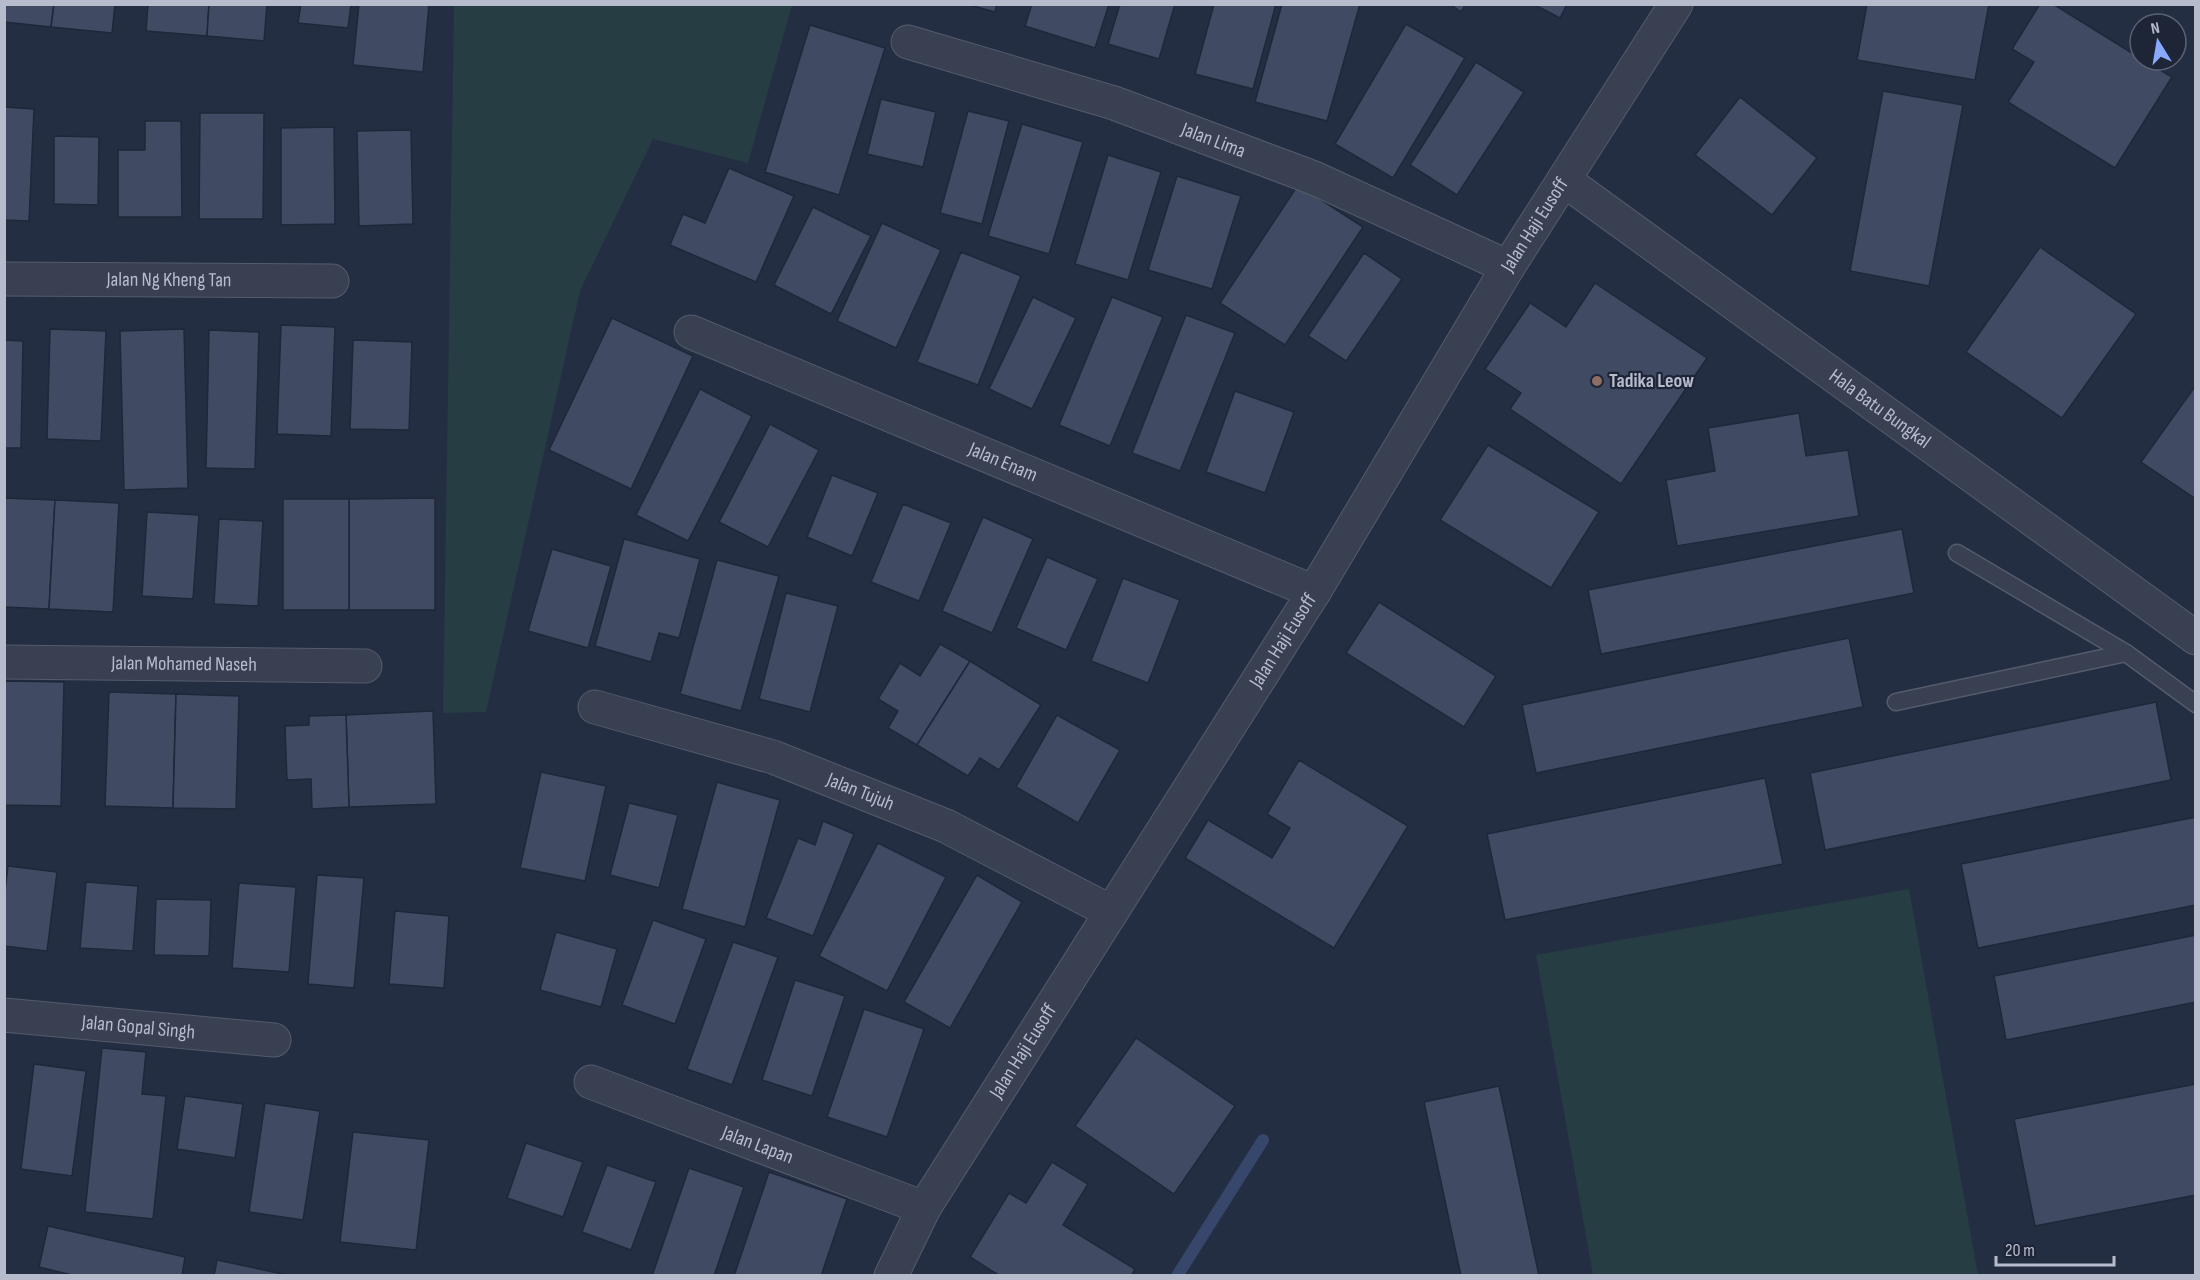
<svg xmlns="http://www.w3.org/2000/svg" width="2200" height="1280" font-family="'Sofia Sans Condensed',sans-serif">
  <rect width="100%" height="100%" fill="#242e43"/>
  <g fill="#263d44">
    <path d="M454 5H792L748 163 653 139 580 291 486 712 443 713Z"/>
    <path d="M1909 889 1978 1275H1593L1536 955Z"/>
  </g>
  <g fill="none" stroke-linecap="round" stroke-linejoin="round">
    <path stroke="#37476b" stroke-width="12" d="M1177 1276 1263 1140"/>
  </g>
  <g fill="#404a63" stroke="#1f2739" stroke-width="1.5">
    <path d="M4 4H54L51 27 4 22Z"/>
    <path d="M54 4H115L112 33 51 27Z"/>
    <path d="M148 4H209L207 36 146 31Z"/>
    <path d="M209 4H267L264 41 207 36Z"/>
    <path d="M301 4H351L348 28 298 23Z"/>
    <path d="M359 4H429L423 72 353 65Z"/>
    <path d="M966 4H997L995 12Z"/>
    <path d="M1032 4H1109L1095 48 1025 26Z"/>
    <path d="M1120 4H1175L1159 59 1108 44Z"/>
    <path d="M1214 4H1276L1253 89 1195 74Z"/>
    <path d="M1282 4H1360L1327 121 1255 102Z"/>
    <path d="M1450 4H1466L1461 12Z"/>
    <path d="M1533 4H1567L1560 18Z"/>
    <path d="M1867 4H1989L1975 80 1857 60Z"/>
    <path d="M2040 4H2053L2140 58V60H2143L2172 77 2115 168 2008 102 2034 62 2012 49Z"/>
    <path d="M1406 24 1465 58 1393 178 1335 144Z"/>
    <path d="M810 25 885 48 839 195 765 172Z"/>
    <path d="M1476 62 1524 92 1457 195 1410 165Z"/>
    <path d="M1883 91 1963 105 1929 286 1850 271Z"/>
    <path d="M1740 97 1817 158 1772 215 1695 155Z"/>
    <path d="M881 99 936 112 923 167 867 154Z"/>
    <path d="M4 107 34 109 29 221 4 220Z"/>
    <path d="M968 111 1009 121 982 224 940 213Z"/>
    <path d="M200 113H264L263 219H199Z"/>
    <path d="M145 121H181L182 217H118V150H145Z"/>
    <path d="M1022 124 1083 142 1049 254 988 236Z"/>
    <path d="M334 127 335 224 281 225V128Z"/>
    <path d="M411 130 413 224 359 226 357 131Z"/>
    <path d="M54 136 99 137 98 205 54 204Z"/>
    <path d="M1108 155 1161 172 1128 280 1075 264Z"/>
    <path d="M729 168 794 196 756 282 670 245 683 214 705 223Z"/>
    <path d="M1177 176 1241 196 1212 289 1148 270Z"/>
    <path d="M1298 185 1363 227 1285 345 1220 303Z"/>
    <path d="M813 207 871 236 831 314 774 285Z"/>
    <path d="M882 223 941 250 896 348 837 321Z"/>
    <path d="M2040 247 2136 314 2062 418 1966 352Z"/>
    <path d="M961 252 1021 276 978 385 917 362Z"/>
    <path d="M1364 253 1402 279 1346 361 1308 336Z"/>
    <path d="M1595 283 1707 358 1621 484 1510 409 1521 393 1485 369 1530 303 1566 327Z"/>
    <path d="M1033 297 1076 318 1032 409 989 389Z"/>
    <path d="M1112 297 1163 317 1110 446 1059 425Z"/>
    <path d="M1186 315 1235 333 1180 471 1132 453Z"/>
    <path d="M612 318 693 356 631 489 549 450Z"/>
    <path d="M281 325 335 327 331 436 277 434Z"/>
    <path d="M50 329 106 331 101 441 47 439Z"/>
    <path d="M184 329 188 488 124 490 120 331Z"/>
    <path d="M209 330 259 332 255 469 206 468Z"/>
    <path d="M4 340 23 341 21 448H4Z"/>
    <path d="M353 340 412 342 409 430 350 429Z"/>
    <path d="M2196 385V499L2141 462Z"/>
    <path d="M700 389 752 416 688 541 636 515Z"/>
    <path d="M1235 391 1294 412 1265 493 1206 472Z"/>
    <path d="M1799 413 1806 456 1848 450 1859 516 1677 546 1666 480 1715 471 1708 428Z"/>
    <path d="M770 424 819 450 768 547 719 522Z"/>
    <path d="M1488 445 1599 512 1551 588 1440 520Z"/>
    <path d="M832 475 878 493 852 556 807 537Z"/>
    <path d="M4 498 55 500 49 609 4 607Z"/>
    <path d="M435 498V610H349V499Z"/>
    <rect x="283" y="499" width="66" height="111"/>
    <path d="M55 500 119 503 113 612 49 609Z"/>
    <path d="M903 504 951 523 919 601 871 582Z"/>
    <path d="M147 512 199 515 193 599 142 596Z"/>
    <path d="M983 517 1033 539 992 633 942 611Z"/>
    <path d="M219 519 263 521 258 606 214 604Z"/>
    <path d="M1902 529 1914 593 1601 654 1588 590Z"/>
    <path d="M624 539 700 559 679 638 659 633 651 662 595 646Z"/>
    <path d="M552 549 611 566 588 648 528 631Z"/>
    <path d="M1047 557 1098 579 1066 650 1016 628Z"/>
    <path d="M717 560 779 576 741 711 680 694Z"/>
    <path d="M1123 578 1180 600 1148 683 1091 661Z"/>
    <path d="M786 593 838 606 810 712 759 699Z"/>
    <path d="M1379 602 1496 676 1464 727 1346 653Z"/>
    <path d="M1849 638 1863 707 1536 773 1522 705Z"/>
    <path d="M940 644 970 661 917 745 888 728 898 711 878 699 900 663 920 676Z"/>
    <path d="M970 661 1041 705 999 770 980 758 968 776 917 745Z"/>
    <path d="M4 681 64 682 61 806 4 805Z"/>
    <path d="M109 692 176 694 173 808 105 806Z"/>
    <path d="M176 694 239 696 236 809 173 808Z"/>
    <path d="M2156 702 2171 780 1825 850 1810 773Z"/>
    <path d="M433 711 436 804 349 807 346 715Z"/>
    <path d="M346 715 349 807 312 809 311 779 287 780 285 726 309 725V716Z"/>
    <path d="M1057 715 1120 750 1078 823 1016 787Z"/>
    <path d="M1299 760 1408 826 1334 948 1185 858 1208 820 1272 858 1290 828 1267 814Z"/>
    <path d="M541 772 606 786 585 881 520 868Z"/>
    <path d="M1765 778 1783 864 1505 920 1487 834Z"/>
    <path d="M717 782 780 800 745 927 682 909Z"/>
    <path d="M629 803 678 815 659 888 610 875Z"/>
    <path d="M2196 817V905L1978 948 1961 864Z"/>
    <path d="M823 821 854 834 813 936 766 918 798 838 815 845Z"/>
    <path d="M878 843 946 877 887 991 819 956Z"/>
    <path d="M8 866 57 872 47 951 4 946V899Z"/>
    <path d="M317 875 364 878 354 988 308 984Z"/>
    <path d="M977 875 1022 902 950 1028 904 1002Z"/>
    <path d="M86 882 138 886 133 951 80 948Z"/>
    <path d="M239 883 296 887 289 972 232 968Z"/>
    <path d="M156 899 211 900 209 956 154 955Z"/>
    <path d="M395 911 449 916 444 988 389 984Z"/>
    <path d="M653 920 706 939 675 1024 622 1005Z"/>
    <path d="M556 932 617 949 601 1007 540 990Z"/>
    <path d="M2196 935V1002L2006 1040 1994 976Z"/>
    <path d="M733 942 778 957 732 1085 687 1069Z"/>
    <path d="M795 980 845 996 812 1096 762 1080Z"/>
    <path d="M864 1009 924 1029 887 1137 827 1117Z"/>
    <path d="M1136 1038 1235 1106 1174 1194 1075 1126Z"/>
    <path d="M102 1048 146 1052 142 1094 166 1096 153 1219 85 1212Z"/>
    <path d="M34 1064 86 1071 72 1176 21 1169Z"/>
    <path d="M2196 1084V1195L2035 1226 2014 1119Z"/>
    <path d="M1499 1086 1539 1276H1461L1424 1102Z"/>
    <path d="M185 1096 243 1104 235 1158 177 1149Z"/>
    <path d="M265 1103 320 1111 303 1220 249 1212Z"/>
    <path d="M353 1132 429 1140 416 1250 340 1242Z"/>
    <path d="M526 1143 583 1162 563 1217 507 1198Z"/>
    <path d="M1052 1162 1088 1184 1063 1225 1135 1269 1131 1276H1000L970 1257 1009 1193 1026 1203Z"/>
    <path d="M607 1165 656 1182 631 1250 582 1232Z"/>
    <path d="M689 1168 744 1187 714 1276H652Z"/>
    <path d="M769 1172 847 1199 821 1276H734Z"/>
    <path d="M48 1226 185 1257 182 1276H76L39 1267Z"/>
    <path d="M217 1260 287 1275 214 1276Z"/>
  </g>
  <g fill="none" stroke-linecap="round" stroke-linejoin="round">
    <g stroke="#545b6c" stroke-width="19">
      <g id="service">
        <path d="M1957 553 2126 653 2196 704"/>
        <path d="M1896 702 2126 653"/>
      </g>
    </g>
    <g stroke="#545b6c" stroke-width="35">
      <g id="minor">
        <path id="s1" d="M908 42 1114 103 1314 178 1508 267"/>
        <path id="s2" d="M1564 180 2196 638"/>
        <path id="s3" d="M4 279 332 281"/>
        <path id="s4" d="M691 332 1314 592"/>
        <path id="s5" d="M4 662 365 666"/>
        <path id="s6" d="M595 707 773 757 946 826 1111 912"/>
        <path id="s7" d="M4 1015 274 1040"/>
        <path id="s8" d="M591 1082 924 1208"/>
        <path id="s9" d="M891 1276 924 1208 1314 592 1508 267 1676 4"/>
      </g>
    </g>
    <use href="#service" stroke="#394052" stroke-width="16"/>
    <use href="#minor" stroke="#394052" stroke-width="33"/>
  </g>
  <circle fill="#8d6e63" stroke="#1d2537" stroke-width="2" cx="1597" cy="381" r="6"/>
  <g text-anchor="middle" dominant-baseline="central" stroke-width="4.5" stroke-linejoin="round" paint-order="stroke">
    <g font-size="20" fill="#b6bccc" stroke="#1d2537">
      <text stroke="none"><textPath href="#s1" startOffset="321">Jalan Lima</textPath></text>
      <text stroke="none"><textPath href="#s9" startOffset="1233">Jalan Haji Eusoff</textPath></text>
      <text stroke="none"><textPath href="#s3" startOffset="165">Jalan Ng Kheng Tan</textPath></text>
      <text stroke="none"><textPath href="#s2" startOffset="390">Hala Batu Bungkal</textPath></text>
      <text stroke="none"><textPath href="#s4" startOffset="338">Jalan Enam</textPath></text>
      <text stroke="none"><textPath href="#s9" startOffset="747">Jalan Haji Eusoff</textPath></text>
      <text stroke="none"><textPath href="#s5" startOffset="180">Jalan Mohamed Naseh</textPath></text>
      <text stroke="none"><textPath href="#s6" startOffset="279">Jalan Tujuh</textPath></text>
      <text stroke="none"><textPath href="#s7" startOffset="135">Jalan Gopal Singh</textPath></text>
      <text stroke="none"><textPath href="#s9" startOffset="261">Jalan Haji Eusoff</textPath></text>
      <text stroke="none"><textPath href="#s8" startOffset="178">Jalan Lapan</textPath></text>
    </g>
    <g font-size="20" font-weight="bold" fill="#b6bccc" stroke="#1d2537" text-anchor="start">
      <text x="1609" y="381">Tadika Leow</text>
    </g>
  </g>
  <rect width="2200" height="1280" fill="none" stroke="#b6bccc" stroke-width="12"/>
  <g transform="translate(2158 42) rotate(349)"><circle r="28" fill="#1d2537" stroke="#5a6173" stroke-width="1.5"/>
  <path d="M0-4.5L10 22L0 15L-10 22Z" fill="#88a9fe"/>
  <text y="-9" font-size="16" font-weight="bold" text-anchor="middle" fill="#b6bccc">N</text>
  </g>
  <path d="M1996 1256v9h118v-9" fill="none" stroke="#b6bccc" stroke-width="3"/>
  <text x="2005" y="1256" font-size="18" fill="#b6bccc" stroke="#1d2537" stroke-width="4.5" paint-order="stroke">20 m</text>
</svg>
